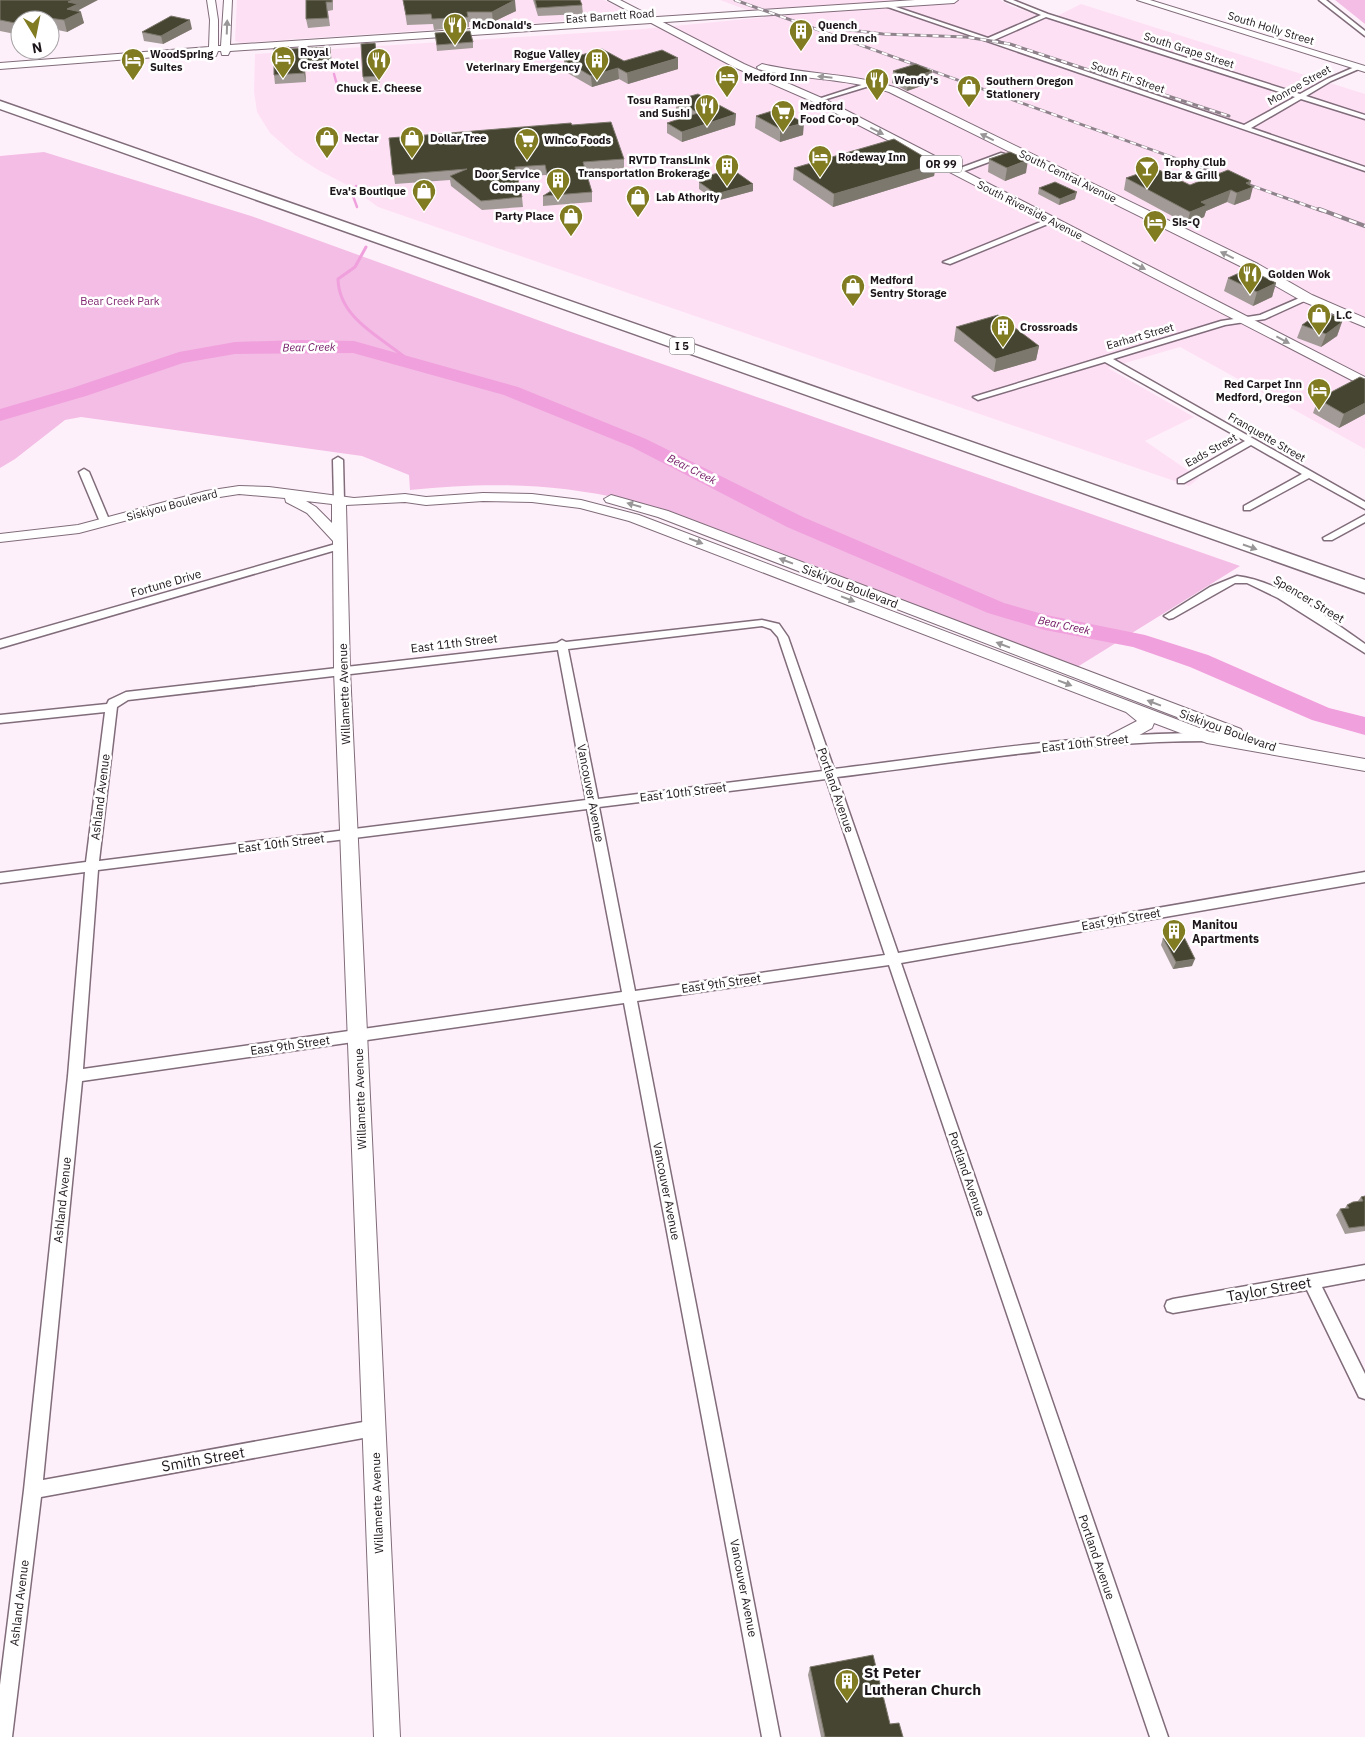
<svg xmlns="http://www.w3.org/2000/svg" width="1365" height="1737" font-family="'IBM Plex Sans',sans-serif">
  <rect width="100%" height="100%" fill="#fef0fa"/>
  <g fill="#fee0f5">
    <path d="M237 0H604L636 16 241 43 235 41Z"/>
    <path d="M720 0H1000L1011 6 1051 19 1081 4 1365 94V449L1180 347 1108 368 1194 417 1145 441 1199 478 1189 486 378 207 349 186 318 170 295 155 270 133 257 112 254 92 255 54 643 29 766 17Z"/>
  </g>
  <g fill="#f4bde5">
    <path d="M1335 0H1365V24Z"/>
    <path d="M44 152 251 216 568 331 1240 566 1074 669 628 500C551 483 488 482 410 490L409 475 362 456 81 417 65 420 15 459 0 468V156Z"/>
  </g>
  <g fill="none" stroke-linecap="round" stroke-linejoin="round">
    <g stroke="#f0a0dc" stroke-width="2.5">
      <path d="M334 74 337 85"/>
      <path d="M356 186 353 196 357 207"/>
    </g>
    <path stroke="#f0a0dc" stroke-width="3" d="M366 247 355 267 338 279C339 321 386 339 413 364"/>
    <path fill="#f0a0dc" fill-rule="evenodd" d="M299 340 354 341 518 387 646 439 803 517 1004 603 1046 615 1145 635 1208 655 1329 708 1365 717V735L1312 720 1190 667 1133 647 1045 630 988 613 787 527 632 447 504 395 353 353 235 354 183 363 86 396 0 421V409L72 388 179 352 235 342Z"/>
    <g stroke="#806c7a" stroke-width="3">
      <g id="street">
        <path d="M1005 0H1013L1048 14 1300 94 1327 79 1357 66H1361V68L1331 81 1306 96 1365 115V119L1301 99 1251 128 1365 167V171L882 5 887 4 988 38 1041 15ZM1046 17 1295 97 1244 125 994 40Z"/>
        <path d="M1319 0H1326L1365 31V36Z"/>
        <path d="M874 81 877 83 876 84 820 101 815 100Z"/>
        <path d="M1001 153 1008 155 959 173 952 171Z"/>
        <path d="M1048 219 1055 221 950 264 943 262Z"/>
        <path d="M1304 296 1311 298 1265 319 1225 325 1113 359 1365 502V509L1309 478 1250 510H1244V506L1302 474 1251 445 1184 483H1178V479L1245 441 1105 362 981 399 978 400 973 397 1221 321 1260 315Z"/>
        <path d="M338 457 343 460 344 501 339 504 334 501 333 460Z"/>
        <path d="M84 469 89 472 110 522 109 524H101L100 522 79 472Z"/>
        <path d="M1365 515V522L1332 540H1324L1323 538Z"/>
        <path d="M339 543 344 546 343 548 0 648V640Z"/>
        <path d="M1237 576C1281 581 1329 619 1365 644V653L1278 598 1247 583H1235L1173 618 1169 619 1164 616 1210 587Z"/>
        <path d="M762 620 779 624 788 637 834 769C958 754 1082 733 1207 733L1213 737 1207 741C1083 741 960 762 837 777L898 953 1365 872V882L901 963 1168 1737H1150L889 965 637 1001 780 1737H762L624 1003 82 1081 43 1480 374 1420 380 1422 382 1428 380 1434 374 1436 41 1497 12 1737H0V1685L24 1490 68 1076 85 872 0 883V873L86 862 105 712 0 723V715L107 704 109 700 126 692 557 643 562 640 566 642ZM762 626 771 629 778 637 823 771 598 799 568 649ZM558 650 586 800 99 861 117 707 128 700ZM826 779 885 955 635 991 599 807ZM587 809 622 992 83 1069 98 870Z"/>
        <path d="M1365 1265V1279L1322 1287 1365 1374V1399L1359 1397 1307 1290 1173 1313 1167 1311 1165 1306 1167 1301 1173 1299Z"/>
      </g>
    </g>
    <g stroke="#806c7a" stroke-width="2">
      <g id="secondary">
        <path d="M207 0H215L218 20V46H221L224 0H232L230 45 915 0H958L954 3 230 51 228 55H222L221 51H218L216 56H210L208 53 0 69V63L209 47 210 20Z"/>
        <path d="M1137 0H1150L1365 66V72Z"/>
        <path d="M239 486 269 487 354 498 405 494 426 497 483 493 532 494 581 500 639 515 1210 732 1221 734 658 517 606 502 604 499 611 495 668 511 1241 729 1243 733 1240 737 1365 759V771L1207 743 1154 723 1152 728C1140 734 1123 747 1110 743L1108 739 1110 735 1137 721 1126 712 629 521 580 508 532 502 483 501 426 505 405 502 346 505 350 670 400 1737H374L334 670 333 541 307 513 286 502 285 498 239 494 207 499 79 533 0 542V534L78 525 206 491ZM306 501 332 504V523L316 507Z"/>
      </g>
    </g>
    <g stroke="#806c7a" stroke-width="2">
      <g id="primary">
        <path d="M608 0H620L744 64 824 99 1365 377V387L816 103 736 68Z"/>
        <path d="M762 64C807 75 853 73 897 88L1258 264 1312 295 1365 318V327L1302 301 1248 270 889 92C847 78 801 80 758 69L757 67Z"/>
      </g>
    </g>
    <g stroke="#806c7a" stroke-width="3">
      <path id="highway" d="M0 101 1365 580V593L0 109Z"/>
    </g>
    <use href="#street" fill="#fff" fill-rule="evenodd"/>
    <use href="#secondary" fill="#fff" fill-rule="evenodd"/>
    <use href="#primary" fill="#fff" fill-rule="evenodd"/>
    <use href="#highway" fill="#fff" fill-rule="evenodd"/>
    <g stroke="#8e838b" stroke-width="3">
      <g id="rail-far1">
        <path d="M735 0 1322 211"/>
        <path d="M825 27 883 34 966 37 1010 44 1229 116"/>
      </g>
    </g>
    <g stroke="#8e838b" stroke-width="4">
      <path id="rail" d="M1319 209 1365 226"/>
    </g>
    <use href="#rail-far1" stroke="#fff" stroke-width="2" stroke-dasharray="6" stroke-linecap="butt"/>
    <use href="#rail" stroke="#fff" stroke-width="2.5" stroke-dasharray="8" stroke-linecap="butt"/>
  </g>
  <g fill="#a29a96">
    <path d="M0 0 79 10 84 23 67 32 53 29 20 20V35L0 31Z"/>
    <path d="M306 0H333V10L328 11 330 26 308 28 306 19Z"/>
    <path d="M403 0 516 11 493 22H469V27L434 30 433 24 407 25Z"/>
    <path d="M533 0H580L582 5 583 14 538 16Z"/>
    <path d="M192 29 163 44 144 41 142 32Z"/>
    <path d="M435 33 473 42V48L437 51Z"/>
    <path d="M375 43 380 83 364 84 363 77Z"/>
    <path d="M289 49 331 55 332 68 305 70 306 82 275 84 274 75Z"/>
    <path d="M564 60 624 61 678 69 628 84 619 79 592 87 564 71Z"/>
    <path d="M893 71H932L930 83 907 91 892 83Z"/>
    <path d="M676 100 736 114 735 125 682 142 667 133V123L687 117 676 111Z"/>
    <path d="M756 116 803 135 780 142 755 128Z"/>
    <path d="M572 125 624 159V168L586 172 592 192V202L543 206V196L550 192 546 175 517 177 522 197 523 207 482 210 451 186 450 180 395 184 389 138Z"/>
    <path d="M989 159 1026 173 1005 181 988 172Z"/>
    <path d="M936 164 934 176 833 207 793 180 794 168Z"/>
    <path d="M707 176 753 191 716 201 699 189V182L707 180Z"/>
    <path d="M1126 178 1190 185H1250V199L1234 205 1227 202 1206 211 1204 217 1187 224 1124 190Z"/>
    <path d="M1039 188 1075 199 1059 205 1038 194Z"/>
    <path d="M1228 278 1276 283 1272 297 1253 306 1224 291Z"/>
    <path d="M1343 319 1337 336 1321 347 1297 338 1302 325Z"/>
    <path d="M956 327 1039 346 1036 360 994 372 954 341Z"/>
    <path d="M1365 379V414L1339 428 1313 413 1318 399Z"/>
    <path d="M1163 938 1192 966 1173 969 1161 945Z"/>
    <path d="M1365 1196V1231L1345 1234 1336 1215 1340 1209 1345 1208 1347 1205 1357 1202 1361 1197Z"/>
    <path d="M810 1667 903 1737H821L808 1675Z"/>
  </g>
  <g fill="#7d786d">
    <path d="M73 0H98L79 10 80 12H81L84 23 67 32 64 20 68 2Z"/>
    <path d="M515 0 516 11 493 22 492 12Z"/>
    <path d="M49 18 53 29 50 31V20H45Z"/>
    <path d="M190 20 192 29 163 44 161 36Z"/>
    <path d="M330 47 331 55 332 68 330 60Z"/>
    <path d="M678 58V69L628 84 627 73Z"/>
    <path d="M304 62 305 70 306 82 304 73Z"/>
    <path d="M618 68 619 79 592 87 591 76Z"/>
    <path d="M932 71 930 83 907 91 908 79Z"/>
    <path d="M736 114 735 125 682 142V132Z"/>
    <path d="M804 123 803 135 780 142V129Z"/>
    <path d="M1028 160 1026 173 1005 181 1007 168Z"/>
    <path d="M936 164 934 176 833 207 834 194Z"/>
    <path d="M1251 181 1249 188 1253 187 1250 199 1234 205 1237 193 1246 183Z"/>
    <path d="M753 184V191L716 201V194Z"/>
    <path d="M1231 190 1227 202 1206 211 1204 217 1187 224 1190 212 1201 202Z"/>
    <path d="M1077 192 1075 199 1059 205 1060 199Z"/>
    <path d="M1276 283 1272 297 1253 306 1257 292Z"/>
    <path d="M1343 319 1337 336 1321 347 1326 334Z"/>
    <path d="M1039 346 1036 360 994 372 996 359Z"/>
    <path d="M1365 403V414L1339 428 1344 414Z"/>
    <path d="M1195 959 1192 966 1173 969 1176 962Z"/>
  </g>
  <g fill="#464531" stroke="#7d786d">
    <path d="M0 0H73L68 2 78 4 67 9 81 12 64 20 49 18 45 20H20V24L0 20Z"/>
    <path d="M306 0H332V2H326L328 18 306 19Z"/>
    <path d="M403 0H515L492 12H467L468 17 432 19 431 14 406 15Z"/>
    <path d="M535 0H580L582 5 537 8Z"/>
    <path d="M171 16 190 20 161 36 142 32Z"/>
    <path d="M470 31 473 42 437 45 435 33Z"/>
    <path d="M375 43 379 76 363 77 361 44Z"/>
    <path d="M289 47V49L330 47V60L304 62V73L274 75V48Z"/>
    <path d="M602 49 624 61 662 50 678 58 627 73 618 68 591 76 564 60Z"/>
    <path d="M916 64 932 71 908 79 893 71Z"/>
    <path d="M698 94 736 114 682 132 667 123 698 113 676 100Z"/>
    <path d="M772 111 776 113 782 111 804 123 780 129 756 116Z"/>
    <path d="M611 122 624 159 583 162 592 192 543 196 551 191 545 165 515 167 522 197 481 201 450 176 467 169 393 175 389 138 571 123 572 125Z"/>
    <path d="M894 139 936 164 834 194 794 168Z"/>
    <path d="M1010 152 1028 160 1007 168 989 159Z"/>
    <path d="M1155 168 1190 185 1228 170 1251 181 1246 183 1253 187 1237 193 1231 190 1201 202 1207 205 1190 212 1126 178Z"/>
    <path d="M732 169 753 184 716 194 699 182 712 179 707 176Z"/>
    <path d="M1055 182 1077 192 1060 199 1039 188Z"/>
    <path d="M1248 269 1276 283 1257 292 1228 278Z"/>
    <path d="M1322 311 1343 319 1340 322H1342L1326 334 1302 325Z"/>
    <path d="M998 315 1039 346 996 359 956 327Z"/>
    <path d="M1360 377 1365 379V403L1344 414 1318 399Z"/>
    <path d="M1183 935 1195 959 1176 962 1163 938Z"/>
    <path d="M1365 1196V1226L1349 1228 1340 1209 1349 1208 1347 1205 1353 1202 1363 1201 1361 1197Z"/>
    <path d="M873 1655 890 1724 899 1723 903 1737H825L810 1667Z"/>
  </g>
  <defs><path id="oneway-solid" d="M-6-.8H1V-3.2L6.5 0L1 3.2V.8H-6Z" transform="scale(1.25)"/></defs>
  <g fill="#999698">
    <use href="#oneway-solid" transform="translate(227 27) rotate(-88)"/>
    <use href="#oneway-solid" transform="translate(825 77) rotate(-174)"/>
    <use href="#oneway-solid" transform="translate(877 131) rotate(27)"/>
    <use href="#oneway-solid" transform="translate(987 137) rotate(-154)"/>
    <use href="#oneway-solid" transform="translate(1227 255) rotate(-154)"/>
    <use href="#oneway-solid" transform="translate(1139 266) rotate(27)"/>
    <use href="#oneway-solid" transform="translate(1283 340) rotate(28)"/>
    <use href="#oneway-solid" transform="translate(634 505) rotate(-164)"/>
    <use href="#oneway-solid" transform="translate(696 541) rotate(21)"/>
    <use href="#oneway-solid" transform="translate(1250 547) rotate(19)"/>
    <use href="#oneway-solid" transform="translate(786 561) rotate(-159)"/>
    <use href="#oneway-solid" transform="translate(848 599) rotate(21)"/>
    <use href="#oneway-solid" transform="translate(1003 645) rotate(-159)"/>
    <use href="#oneway-solid" transform="translate(1065 683) rotate(21)"/>
    <use href="#oneway-solid" transform="translate(1154 703) rotate(-159)"/>
  </g>
  <defs>
    <g id="restaurant-pin" transform="scale(1.25)"><path d="M0 17L-7.5 6A9.5 9.5 0 1 1 7.5 6Z" fill="#817b21" stroke="#fff"/><path d="M-5-6h1v4h1v-4h1v4h1v-4h1v5L-1.5 .5V6h-2V.5L-5-1ZM5-6V6H3V1.5H1.5Q1.5-4 5-6Z" fill="#fff"/></g>
    <g id="building-pin" transform="scale(1.25)"><path d="M0 17L-7.5 6A9.5 9.5 0 1 1 7.5 6Z" fill="#817b21" stroke="#fff"/><path d="M-4-6H4V6H1V3H-1V6H-4ZM-2.5-4.3h1.7v1.8h-1.7ZM.8-4.3h1.7v1.8H.8ZM-2.5-1h1.7V.8h-1.7ZM.8-1h1.7V.8H.8Z" fill="#fff"/></g>
    <g id="hotel-pin" transform="scale(1.25)"><path d="M0 17L-7.5 6A9.5 9.5 0 1 1 7.5 6Z" fill="#817b21" stroke="#fff"/><path d="M-6-4.5h1.5V1H6V5H4.5V3h-9V5H-6ZM-4 0a1.8 1.8 0 1 1 3.6 0ZM.5 0V-2.5h3Q6-2.5 6 0Z" fill="#fff"/></g>
    <g id="shop-pin" transform="scale(1.25)"><path d="M0 17L-7.5 6A9.5 9.5 0 1 1 7.5 6Z" fill="#817b21" stroke="#fff"/><path d="M-5-2.5h2.3a2.7 3.5 0 0 1 5.4 0H5L5.5 6h-11ZM-1.5-2.5h3a1.5 2.3 0 0 0-3 0Z" fill="#fff"/></g>
    <g id="supermarket-pin" transform="scale(1.25)"><path d="M0 17L-7.5 6A9.5 9.5 0 1 1 7.5 6Z" fill="#817b21" stroke="#fff"/><path d="M-6-5.5h2.5l.6 2H6L4.5 2H-2.5L-4.4-4H-6ZM-1.5 3.2a1.3 1.3 0 1 0 .1 0ZM3 3.2a1.3 1.3 0 1 0 .1 0Z" fill="#fff"/></g>
    <g id="bar-pin" transform="scale(1.25)"><path d="M0 17L-7.5 6A9.5 9.5 0 1 1 7.5 6Z" fill="#817b21" stroke="#fff"/><path d="M-6-5H6L.8 .8V4.5H3.5V6h-7V4.5H-.8V.8Z" fill="#fff"/></g>
  </defs>
  <g fill-rule="evenodd">
    <use href="#restaurant-pin" x="455" y="25"/>
    <use href="#building-pin" x="801" y="31"/>
    <use href="#hotel-pin" x="283" y="58"/>
    <use href="#hotel-pin" x="133" y="60"/>
    <use href="#restaurant-pin" x="379" y="60"/>
    <use href="#building-pin" x="597" y="60"/>
    <use href="#hotel-pin" x="727" y="77"/>
    <use href="#restaurant-pin" x="877" y="80"/>
    <use href="#shop-pin" x="969" y="87"/>
    <use href="#restaurant-pin" x="707" y="106"/>
    <use href="#supermarket-pin" x="783" y="112"/>
    <use href="#shop-pin" x="327" y="138"/>
    <use href="#shop-pin" x="412" y="138"/>
    <use href="#supermarket-pin" x="527" y="140"/>
    <use href="#hotel-pin" x="820" y="157"/>
    <use href="#building-pin" x="727" y="166"/>
    <use href="#bar-pin" x="1147" y="168"/>
    <use href="#building-pin" x="558" y="180"/>
    <use href="#shop-pin" x="424" y="191"/>
    <use href="#shop-pin" x="638" y="197"/>
    <use href="#shop-pin" x="571" y="216"/>
    <use href="#hotel-pin" x="1155" y="222"/>
    <use href="#restaurant-pin" x="1250" y="274"/>
    <use href="#shop-pin" x="853" y="286"/>
    <use href="#shop-pin" x="1319" y="315"/>
    <use href="#building-pin" x="1003" y="327"/>
    <use href="#hotel-pin" x="1319" y="390"/>
    <use href="#building-pin" x="1174" y="931"/>
    <use href="#building-pin" x="847" y="1681"/>
  </g>
  <g text-anchor="middle" dominant-baseline="central" stroke-width="5" stroke-linejoin="round" paint-order="stroke">
    <g font-size="11" fill="#1c151a" stroke="#fff">
      <text transform="translate(610 16) rotate(-4)">East Barnett Road</text>
      <text transform="translate(1271 28) rotate(17)">South Holly Street</text>
      <text transform="translate(1189 50) rotate(18)">South Grape Street</text>
      <text transform="translate(1128 77) rotate(19)">South Fir Street</text>
      <text transform="translate(1299 85) rotate(-29)">Monroe Street</text>
      <text transform="translate(1068 176) rotate(26)">South Central Avenue</text>
      <text transform="translate(1030 210) rotate(27)">South Riverside Avenue</text>
      <text transform="translate(1140 336) rotate(-16)">Earhart Street</text>
      <text transform="translate(1267 437) rotate(30)">Franquette Street</text>
      <text transform="translate(1211 450) rotate(-29)">Eads Street</text>
      <text transform="translate(172 505) rotate(-15)">Siskiyou Boulevard</text>
    </g>
    <g font-size="11" font-weight="bold" fill="#1c151a" stroke="#fff" text-anchor="start">
      <text x="472" y="25">McDonald's</text>
      <text x="818" y="25">Quench<tspan x="818" dy="13">and Drench</tspan></text>
      <text x="300" y="52">Royal<tspan x="300" dy="13">Crest Motel</tspan></text>
      <text x="150" y="54">WoodSpring<tspan x="150" dy="13">Suites</tspan></text>
      <text x="580" y="54" text-anchor="end">Rogue Valley<tspan x="580" dy="13">Veterinary Emergency</tspan></text>
      <text x="744" y="77">Medford Inn</text>
      <text x="894" y="80">Wendy's</text>
      <text x="986" y="81">Southern Oregon<tspan x="986" dy="13">Stationery</tspan></text>
      <text x="379" y="88" text-anchor="middle">Chuck E. Cheese</text>
      <text x="690" y="100" text-anchor="end">Tosu Ramen<tspan x="690" dy="13">and Sushi</tspan></text>
      <text x="800" y="106">Medford<tspan x="800" dy="13">Food Co-op</tspan></text>
      <text x="344" y="138">Nectar</text>
      <text x="430" y="138">Dollar Tree</text>
      <text x="544" y="140">WinCo Foods</text>
      <text x="838" y="157">Rodeway Inn</text>
      <text x="710" y="160" text-anchor="end">RVTD TransLink<tspan x="710" dy="13">Transportation Brokerage</tspan></text>
      <text x="1164" y="162">Trophy Club<tspan x="1164" dy="13">Bar &amp; Grill</tspan></text>
      <text x="540" y="174" text-anchor="end">Door Service<tspan x="540" dy="13">Company</tspan></text>
      <text x="406" y="191" text-anchor="end">Eva's Boutique</text>
      <text x="656" y="197">Lab Athority</text>
      <text x="554" y="216" text-anchor="end">Party Place</text>
      <text x="1172" y="222">Sis-Q</text>
      <text x="1268" y="274">Golden Wok</text>
      <text x="870" y="280">Medford<tspan x="870" dy="13">Sentry Storage</tspan></text>
      <text x="1336" y="315">L.C</text>
      <text x="1020" y="327">Crossroads</text>
      <text x="1302" y="384" text-anchor="end">Red Carpet Inn<tspan x="1302" dy="13">Medford, Oregon</tspan></text>
    </g>
    <g fill="#fff" stroke="#605b5f" stroke-width="1">
      <rect x="920" y="155.5" width="42" height="17" rx="4"/>
      <rect x="669.5" y="337.5" width="25" height="17" rx="4"/>
    </g>
    <g font-size="11" font-weight="bold" fill="#1c151a">
      <text x="941" y="164">OR 99</text>
      <text x="682" y="346">I 5</text>
    </g>
    <g font-size="11" fill="#812670" stroke="#fff">
      <text x="120" y="301">Bear Creek Park</text>
    </g>
    <g font-size="11" font-style="italic" fill="#6f1260" stroke="#fff">
      <text transform="translate(309 347) rotate(-1)">Bear Creek</text>
      <text transform="translate(692 469) rotate(27)">Bear Creek</text>
      <text transform="translate(1064 625) rotate(12)">Bear Creek</text>
    </g>
    <g font-size="12" fill="#1c151a" stroke="#fff">
      <text transform="translate(166 583) rotate(-16)">Fortune Drive</text>
      <text transform="translate(850 586) rotate(21)">Siskiyou Boulevard</text>
      <text transform="translate(1309 599) rotate(31)">Spencer Street</text>
      <text transform="translate(454 643) rotate(-7)">East 11th Street</text>
      <text transform="translate(344 694) rotate(-92)">Willamette Avenue</text>
      <text transform="translate(1228 730) rotate(20)">Siskiyou Boulevard</text>
      <text transform="translate(1085 743) rotate(-6)">East 10th Street</text>
      <text transform="translate(836 790) rotate(71)">Portland Avenue</text>
      <text transform="translate(683 792) rotate(-7)">East 10th Street</text>
      <text transform="translate(591 793) rotate(79)">Vancouver Avenue</text>
      <text transform="translate(100 797) rotate(-83)">Ashland Avenue</text>
      <text transform="translate(281 843) rotate(-7)">East 10th Street</text>
      <text transform="translate(1121 919) rotate(-10)">East 9th Street</text>
      <text transform="translate(721 983) rotate(-8)">East 9th Street</text>
      <text transform="translate(290 1045) rotate(-8)">East 9th Street</text>
      <text transform="translate(360 1099) rotate(-92)">Willamette Avenue</text>
      <text transform="translate(967 1174) rotate(71)">Portland Avenue</text>
      <text transform="translate(667 1191) rotate(79)">Vancouver Avenue</text>
      <text transform="translate(62 1200) rotate(-84)">Ashland Avenue</text>
      <text transform="translate(377 1503) rotate(-92)">Willamette Avenue</text>
      <text transform="translate(1097 1557) rotate(71)">Portland Avenue</text>
      <text transform="translate(744 1588) rotate(79)">Vancouver Avenue</text>
      <text transform="translate(19 1603) rotate(-83)">Ashland Avenue</text>
    </g>
    <g font-size="12" font-weight="bold" fill="#1c151a" stroke="#fff" text-anchor="start">
      <text x="1192" y="924">Manitou<tspan x="1192" dy="14">Apartments</tspan></text>
    </g>
    <g font-size="15" fill="#1c151a" stroke="#fff">
      <text transform="translate(1269 1289) rotate(-10)">Taylor Street</text>
      <text transform="translate(203 1459) rotate(-10)">Smith Street</text>
    </g>
    <g font-size="15" font-weight="bold" fill="#1c151a" stroke="#fff" text-anchor="start">
      <text x="864" y="1672">St Peter<tspan x="864" dy="17">Lutheran Church</tspan></text>
    </g>
  </g>
  <g transform="translate(35 35) rotate(170)"><circle r="24" fill="#ffffff" stroke="#a4a1a3"/>
  <path d="M0-4L9 19L0 12L-9 19Z" fill="#817b21"/>
  <text y="-8" font-size="14" font-weight="bold" text-anchor="middle" fill="#1c151a">N</text>
  </g>
</svg>
